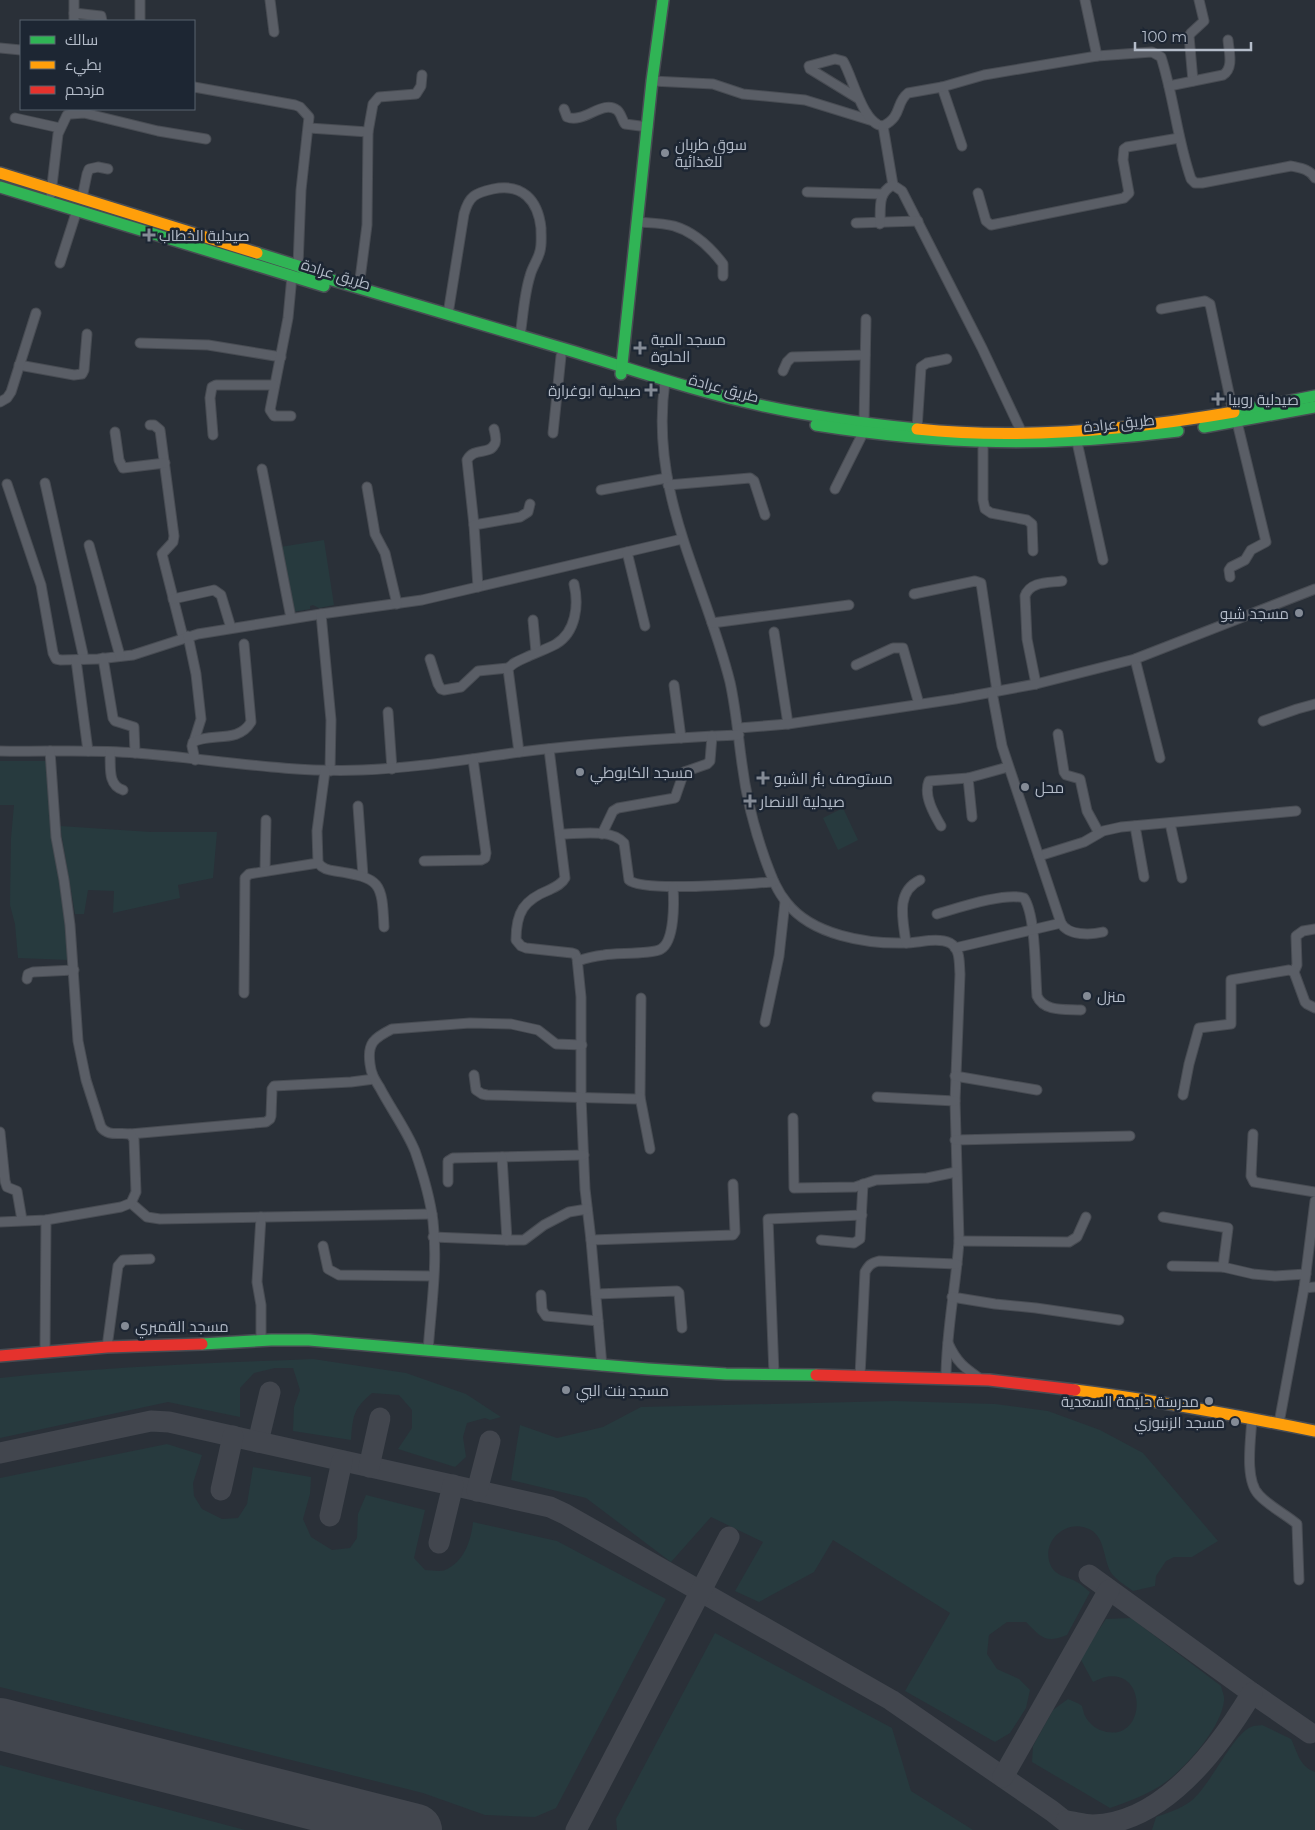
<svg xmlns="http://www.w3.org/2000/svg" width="1315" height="1830" font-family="Montserrat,Cairo,sans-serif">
  <rect width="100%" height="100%" fill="#2a3038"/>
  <g fill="#273a3e">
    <path d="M324 540 334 605 319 608 313 605 310 606V609L293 612 280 547Z"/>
    <path d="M0 761H51L57 866 70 960 18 958 15 924 10 905 11 838 14 805H0Z"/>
    <path d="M843 808 858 840 838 850 823 818Z"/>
    <path d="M60 826 151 832H217L213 878 178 885 180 898 113 913 114 891 88 890 84 914H75Z"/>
    <path d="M313 1359 406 1373 466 1394 501 1417 490 1420 485 1418 467 1423 463 1437 466 1457 455 1467 398 1449 412 1428V1410L399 1395 372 1393C353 1409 353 1416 351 1440L293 1431 294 1407 300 1390 293 1368H275L254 1373 240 1388V1417L168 1402 0 1438V1378C104 1367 209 1363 313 1359Z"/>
    <path d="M894 1401 995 1404 1048 1411 1100 1430 1143 1453 1218 1541 1192 1557H1174L1166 1561 1156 1576 1155 1586 1133 1591C1126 1586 1117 1580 1112 1574 1103 1561 1106 1539 1091 1530 1069 1517 1041 1539 1050 1564 1055 1576 1065 1576 1075 1581 1080 1583 1085 1588 1090 1592L1067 1635C1045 1644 1041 1637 1026 1622H1007L989 1635 987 1654 997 1669 1019 1679 1030 1690 1026 1708 1010 1733 995 1742 905 1691 950 1613 833 1540 814 1572 759 1602 735 1591 763 1542 711 1517 671 1562 586 1498 511 1480 520 1425 557 1438 603 1427 641 1407Z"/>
    <path d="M167 1444 202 1455 193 1483 194 1496 202 1509 222 1519 238 1518 247 1504 253 1467 311 1477 310 1494 303 1519 311 1537 332 1550 350 1548 357 1538 358 1514 366 1495 425 1510 414 1558 425 1570C431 1570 440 1572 445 1570 464 1562 471 1541 473 1522L557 1541 666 1599 556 1808 535 1817 485 1815 423 1793 0 1687V1478Z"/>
    <path d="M1131 1618 1221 1686C1222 1691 1225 1697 1224 1701 1221 1729 1183 1771 1160 1786 1144 1796 1127 1802 1110 1808L1032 1762 1033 1746 1053 1710 1068 1699C1072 1701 1079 1703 1082 1706 1082 1707 1084 1712 1084 1714 1087 1721 1093 1727 1100 1730 1151 1749 1149 1652 1093 1682L1080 1658 1106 1619Z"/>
    <path d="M715 1633 892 1728 911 1791 973 1830H617L616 1819Z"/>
    <path d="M1262 1725 1291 1739C1298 1753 1299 1766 1315 1772V1830H1152L1156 1817C1167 1813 1181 1809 1191 1801 1211 1785 1232 1735 1251 1727 1254 1725 1259 1726 1262 1725Z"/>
    <path d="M0 1765 245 1830H0Z"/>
  </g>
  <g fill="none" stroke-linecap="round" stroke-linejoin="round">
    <g stroke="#42464e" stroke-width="21">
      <path d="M258 1442 270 1392"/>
      <path d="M0 1453 151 1421 169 1422 550 1507 565 1514 891 1700 1052 1811 1076 1830"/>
      <path d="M369 1467 380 1418"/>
      <path d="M221 1490 233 1436"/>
      <path d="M477 1491 490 1441"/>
      <path d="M330 1516 342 1461"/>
      <path d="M439 1543 453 1485"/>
      <path d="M1089 1575 1252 1693 1310 1733"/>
      <path d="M1003 1777 1109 1590"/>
      <path d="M1066 1821C1075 1822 1084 1825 1093 1825 1164 1823 1219 1748 1252 1693"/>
      <path d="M576 1830 729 1537"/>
    </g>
    <path stroke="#42464e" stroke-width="52" d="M0 1724 416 1830"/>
    <g stroke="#484c53" stroke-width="11">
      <g id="street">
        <path d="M140 0V21"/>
        <path d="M270 0 274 32"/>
        <path d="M1085 0 1097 56 1152 52 1161 57C1174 97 1177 139 1191 179L1195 183H1202L1291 166C1300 168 1310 169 1315 178"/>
        <path d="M74 13 101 16 102 21"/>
        <path d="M74 21V0"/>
        <path d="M0 48 21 50"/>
        <path d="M652 81 713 84 743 94 805 100 873 121"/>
        <path d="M1193 81 1189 36 1191 33 1204 21 1199 0"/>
        <path d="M1169 86 1223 75C1234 68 1229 52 1228 40"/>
        <path d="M194 87 295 105 300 107 309 117 301 190 298 266"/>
        <path d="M942 87 962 146"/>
        <path d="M859 99 810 69 809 66 835 59 843 61C852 75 863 125 883 126L893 185 902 191 982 348 1022 433"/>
        <path d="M564 109 567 117C584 124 603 99 617 110 621 113 622 120 625 124L648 127"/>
        <path d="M15 118 60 128"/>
        <path d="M883 126C903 116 895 103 908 93L942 87 984 75 1097 56"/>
        <path d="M309 128 368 132"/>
        <path d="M807 192 881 194"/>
        <path d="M978 193 986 221 991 225 1124 198 1129 193 1123 160 1124 149 1127 147 1179 138"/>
        <path d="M51 194 58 134 67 115 71 114 84 113 158 131 206 139"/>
        <path d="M82 198 87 174 89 169 98 167 108 169"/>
        <path d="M638 222C650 223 662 223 674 226 694 232 711 248 723 264V276"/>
        <path d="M856 223 918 221"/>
        <path d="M880 224C881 208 877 193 893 185"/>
        <path d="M60 263 77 210"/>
        <path d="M359 287 367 225 368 132 373 104 379 97 416 94 421 86 422 75"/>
        <path d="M1161 309 1205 301 1210 304 1233 412"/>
        <path d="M448 314 464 214C469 196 475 193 493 189 522 183 538 200 541 228 541 236 542 244 540 251 538 260 532 267 530 276 524 295 523 317 520 336"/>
        <path d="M140 343 208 345 281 357"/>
        <path d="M19 365 74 375 82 374 84 370 87 334"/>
        <path d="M783 371 787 362 792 357 865 355"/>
        <path d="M665 381C649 494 704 578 730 682 736 709 738 736 742 764 746 796 754 828 765 859 771 875 776 890 787 903 812 935 866 944 905 943 919 943 937 937 950 943 961 949 959 964 960 974L955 1101 959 1241C956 1287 946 1331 946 1378"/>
        <path d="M0 402 7 398 11 392 36 313"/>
        <path d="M291 416H274L270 410 288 318 292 276"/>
        <path d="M864 423 866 319"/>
        <path d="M150 425H154L160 430 174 536 173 542 162 554 183 637"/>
        <path d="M917 429 921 367 927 363 947 359"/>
        <path d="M115 432 119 460 123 468 165 463"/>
        <path d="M553 433 561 356"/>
        <path d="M213 435 210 398 212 387 216 385H274"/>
        <path d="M1077 442 1103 560"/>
        <path d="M983 443V500L985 509 991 513 1027 520 1032 524 1033 551"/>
        <path d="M262 469 291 618"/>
        <path d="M45 483 84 659"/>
        <path d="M7 484 41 585 53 653 56 659 61 660 98 659 133 655 198 634 321 614 422 600 682 539"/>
        <path d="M668 485 750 478 754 481 765 515"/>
        <path d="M367 487 375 534 385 553 397 604"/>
        <path d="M835 489 863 433"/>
        <path d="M601 490 667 478"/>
        <path d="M474 525 467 460C474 447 489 455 494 445 497 442 495 433 494 429"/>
        <path d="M89 545 120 656"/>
        <path d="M627 552 645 626"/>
        <path d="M1230 577 1229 570 1231 567 1245 560 1251 550 1266 542 1237 422"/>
        <path d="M478 587 474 525 520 517 528 512 530 504"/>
        <path d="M914 594 975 581 981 583 997 691"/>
        <path d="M173 599 214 590 221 595 231 628"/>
        <path d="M321 614 331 720 330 771"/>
        <path d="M533 620 536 652"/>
        <path d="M712 623 849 605"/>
        <path d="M774 632 788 724"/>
        <path d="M188 636 196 674 201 719 194 741"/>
        <path d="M103 658 113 718 115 721 134 727 135 753"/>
        <path d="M430 659 438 684 441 689 444 690 461 687 478 671 508 668"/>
        <path d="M1135 659 1160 758"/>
        <path d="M76 660 88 751"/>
        <path d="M856 665 893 648H903L919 704"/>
        <path d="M1036 684 1027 639 1025 596C1030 581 1049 583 1062 581"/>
        <path d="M674 685 681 738"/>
        <path d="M388 712 392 769"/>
        <path d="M1263 721 1297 709 1315 704"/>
        <path d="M739 728 788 724 856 714 955 699 1036 684 1135 659 1315 589"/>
        <path d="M1058 734 1064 772 1066 775 1080 779 1087 811 1099 833"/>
        <path d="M549 749 565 878C562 884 555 887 549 890 524 900 516 912 516 940L521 946 526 948 572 953 575 954 577 958 581 997V1097L585 1189 591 1240 602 1366"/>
        <path d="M0 751C45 752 91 749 136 753 212 759 286 773 362 770 415 768 468 759 520 752 593 743 666 738 739 735"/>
        <path d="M110 752C111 766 107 785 123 790"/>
        <path d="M519 752 508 669C512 663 520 660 527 657 537 652 547 649 556 644 576 632 579 605 574 584"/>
        <path d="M195 760 192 746 193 742C212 732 238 744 251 722L244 644"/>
        <path d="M968 778 972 817"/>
        <path d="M358 806 363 876"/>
        <path d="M1170 823 1182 878"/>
        <path d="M941 826C934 814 923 795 929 781L968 778 1008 767"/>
        <path d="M1135 826 1144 877"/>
        <path d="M560 834C579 834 611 828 624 843L629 880C643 893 750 883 774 882"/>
        <path d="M602 834 613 811 618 808 675 798 684 772 707 764 710 761 712 736"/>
        <path d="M1039 856 1084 842 1103 831 1121 827 1296 811"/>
        <path d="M424 861 481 860 485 858 486 853 473 759"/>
        <path d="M318 863C323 869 328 870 335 871 381 878 382 882 384 927"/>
        <path d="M265 871 266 820"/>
        <path d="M937 914C958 908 1005 892 1024 898 1036 916 1035 973 1037 996 1044 1012 1065 1009 1081 1010"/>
        <path d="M1061 923C1068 936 1091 935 1103 932"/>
        <path d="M1315 929 1303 931 1296 936 1297 965 1294 972 1305 1002 1307 1004 1315 1008"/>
        <path d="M906 943C903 920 895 892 920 880"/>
        <path d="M955 948 1061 923 1002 746 992 692"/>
        <path d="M578 961C586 958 595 956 604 955 615 953 654 954 661 949 675 941 674 901 673 887"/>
        <path d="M27 979 28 974 33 972 74 970"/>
        <path d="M244 993 245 878 249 874 318 863 317 831 325 771"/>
        <path d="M765 1022 779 956 785 902"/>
        <path d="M474 1075 476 1090 482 1094 487 1095 636 1099 640 1097 641 998"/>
        <path d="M955 1076 1037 1090"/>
        <path d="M1183 1095 1189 1064 1199 1028 1231 1024V980L1289 970 1294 972"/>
        <path d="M640 1097 650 1149"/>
        <path d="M877 1097 955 1101"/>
        <path d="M793 1118 794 1188 855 1187 876 1180 927 1178 956 1172"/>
        <path d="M0 1132 5 1181 7 1187 17 1191 22 1220"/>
        <path d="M130 1134 266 1122 270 1119 271 1116 272 1089 274 1086 351 1082 374 1079"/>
        <path d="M1253 1134 1251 1176 1254 1182 1315 1192"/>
        <path d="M955 1140 1130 1136"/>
        <path d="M448 1182V1161L453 1158 584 1155"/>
        <path d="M131 1203 147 1217 160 1219 432 1214"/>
        <path d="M261 1217 257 1282 261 1305V1341"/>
        <path d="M1163 1217 1228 1228 1223 1267"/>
        <path d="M0 1222 46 1220 121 1207 131 1203 136 1192 134 1139 130 1134C119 1132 108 1137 101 1127L86 1080 78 1041 70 925 64 880 56 837 50 751"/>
        <path d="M433 1237 507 1240 502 1157"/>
        <path d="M507 1240H524L544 1225 569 1212 587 1209"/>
        <path d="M591 1240 733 1235 735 1232 733 1184"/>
        <path d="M821 1240 854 1243 860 1239 863 1184"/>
        <path d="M959 1241 1069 1242 1077 1237 1086 1217"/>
        <path d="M323 1246 328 1269 339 1275 433 1276"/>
        <path d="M1172 1266 1223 1267 1253 1274 1275 1276 1306 1274"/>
        <path d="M1304 1288 1315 1287"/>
        <path d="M596 1294 677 1291 679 1293 682 1328"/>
        <path d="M541 1295 542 1310 546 1316 598 1321"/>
        <path d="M952 1297 995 1304 1036 1308 1119 1320"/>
        <path d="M948 1343C957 1363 965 1368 982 1380"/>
        <path d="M107 1347 118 1266 123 1260 150 1259"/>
        <path d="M45 1351 46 1220"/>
        <path d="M428 1351C431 1308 438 1264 433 1221 430 1198 423 1174 415 1151 406 1129 391 1109 380 1088 375 1080 371 1074 370 1064 367 1043 374 1038 392 1029L470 1023 511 1024 538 1030 556 1044 582 1045"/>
        <path d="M774 1374 768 1219 862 1215"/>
        <path d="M860 1376 865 1272C869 1265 871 1263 879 1261L957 1264"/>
        <path d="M1252 1418C1251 1438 1244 1480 1259 1495 1269 1506 1285 1514 1297 1524L1299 1580"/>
        <path d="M1279 1423 1304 1288 1315 1201"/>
      </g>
    </g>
    <g stroke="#484c53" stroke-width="14">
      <g id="fast">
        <path d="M0 187 324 286"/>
        <path d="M257 253 298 266 322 277C406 302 491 327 575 352 631 369 685 388 742 401 800 415 858 423 917 429"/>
        <path d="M621 374 652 81 663 0"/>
        <path d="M1234 412 1315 396"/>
        <path d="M816 425C942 445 1052 447 1178 431"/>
        <path d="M1204 427 1315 407"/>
        <path d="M202 1344 271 1340H309L648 1369 726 1374 816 1375"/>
      </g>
    </g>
    <g stroke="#484c53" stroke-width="14">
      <g id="slow">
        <path d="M0 173 257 253"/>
        <path d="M917 429C1022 440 1130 430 1234 412"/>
        <path d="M1075 1390C1155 1400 1235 1415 1315 1431"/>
      </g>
    </g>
    <g stroke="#484c53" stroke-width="14">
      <g id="jam">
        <path d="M0 1356 107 1347 202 1344"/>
        <path d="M816 1375 989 1380 1075 1390"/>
      </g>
    </g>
    <use href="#street" stroke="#5a5e66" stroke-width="9"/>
    <use href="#fast" stroke="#30b455" stroke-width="11"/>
    <use href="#slow" stroke="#ff9f0a" stroke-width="11"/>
    <use href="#jam" stroke="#e5322d" stroke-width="11"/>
  </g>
  <g fill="#848b96" stroke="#1d2633" stroke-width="2">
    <circle cx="665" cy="153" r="5"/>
    <path d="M146.5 227.5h5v5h5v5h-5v5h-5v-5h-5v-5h5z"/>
    <path d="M637.5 340.5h5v5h5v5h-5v5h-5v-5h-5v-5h5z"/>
    <path d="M648.5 382.5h5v5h5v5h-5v5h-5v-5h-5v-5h5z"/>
    <path d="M1215.5 391.5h5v5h5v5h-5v5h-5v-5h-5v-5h5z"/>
    <circle cx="1299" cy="613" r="5"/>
    <circle cx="580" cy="772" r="5"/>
    <path d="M760.5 770.5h5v5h5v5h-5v5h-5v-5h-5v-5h5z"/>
    <circle cx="1025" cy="787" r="5"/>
    <path d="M747.5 793.5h5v5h5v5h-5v5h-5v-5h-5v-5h5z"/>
    <circle cx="1087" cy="996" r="5"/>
    <circle cx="125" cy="1326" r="5"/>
    <circle cx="566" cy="1390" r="5"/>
    <circle cx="1209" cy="1401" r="5"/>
    <circle cx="1235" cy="1422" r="5"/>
  </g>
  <g text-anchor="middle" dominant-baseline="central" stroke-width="5" stroke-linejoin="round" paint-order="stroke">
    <g font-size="15" fill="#b4bcc9" stroke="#1d2633" text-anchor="start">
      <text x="675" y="144">سوق طربان<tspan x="675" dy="17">للغذائية</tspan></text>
      <text x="159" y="235">صيدلية الخطاب</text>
      <text x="651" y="339">مسجد المية<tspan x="651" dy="17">الحلوة</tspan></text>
      <text x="641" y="390" text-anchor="end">صيدلية ابوغرارة</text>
      <text x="1228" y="399">صيدلية روبيا</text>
      <text x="1289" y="613" text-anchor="end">مسجد شبو</text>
      <text x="590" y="772">مسجد الكابوطي</text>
      <text x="774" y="778">مستوصف بئر الشبو</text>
      <text x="1035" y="787">محل</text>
      <text x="760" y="801">صيدلية الانصار</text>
      <text x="1097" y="996">منزل</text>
      <text x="135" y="1326">مسجد القمبري</text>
      <text x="576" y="1390">مسجد بنت البي</text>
      <text x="1199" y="1401" text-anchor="end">مدرسة حليمة السعدية</text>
      <text x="1225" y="1422" text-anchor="end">مسجد الزنبوزي</text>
    </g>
    <g font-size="15" fill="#b4bcc9" stroke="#1d2633">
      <text transform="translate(336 274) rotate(17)">طريق عرادة</text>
      <text transform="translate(724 388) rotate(15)">طريق عرادة</text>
      <text transform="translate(1119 423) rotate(-6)">طريق عرادة</text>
    </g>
  </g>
  <rect x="20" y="20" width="175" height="90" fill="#1d2633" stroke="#59626f"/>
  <rect x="30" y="36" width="25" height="8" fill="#30b455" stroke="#59626f"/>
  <text x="65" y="45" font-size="15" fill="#b4bcc9">سالك</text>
  <rect x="30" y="61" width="25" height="8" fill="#ff9f0a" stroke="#59626f"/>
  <text x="65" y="70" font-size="15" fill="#b4bcc9">بطيء</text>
  <rect x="30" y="86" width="25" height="8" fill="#e5322d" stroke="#59626f"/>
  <text x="65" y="95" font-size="15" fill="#b4bcc9">مزدحم</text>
  <path d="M1135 42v8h116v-8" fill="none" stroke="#b4bcc9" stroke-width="2.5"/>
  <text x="1142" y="42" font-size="15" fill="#b4bcc9" stroke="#1d2633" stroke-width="4" paint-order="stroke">100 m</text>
</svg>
